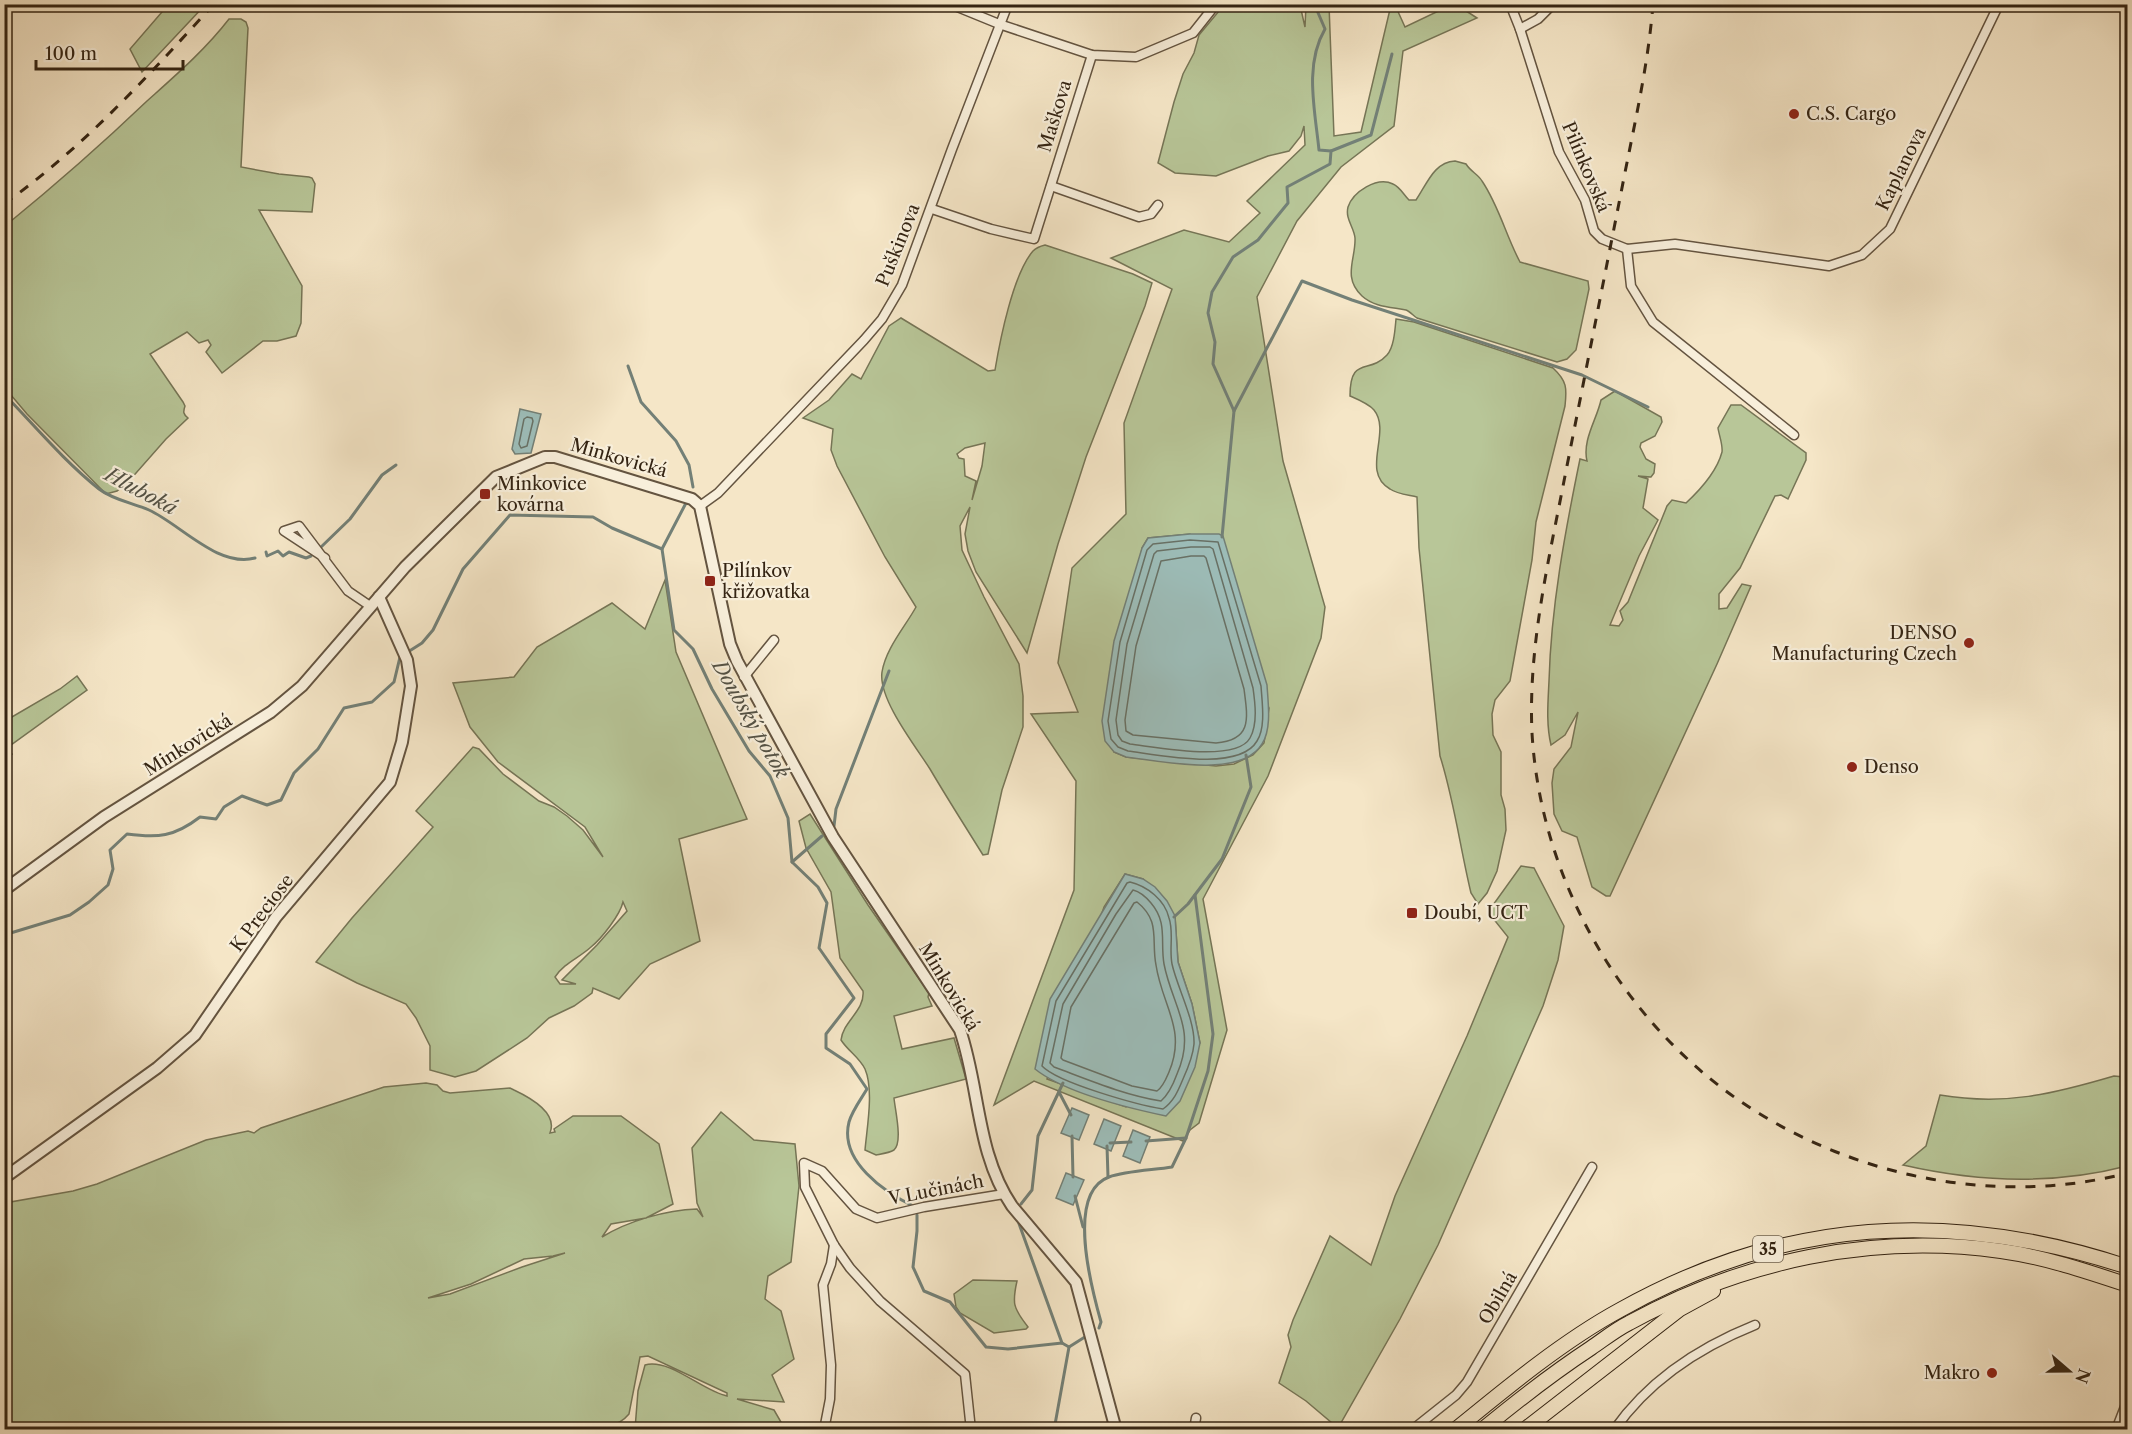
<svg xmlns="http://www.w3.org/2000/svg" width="2132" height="1434" font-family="'Libre Caslon Text',serif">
  <rect width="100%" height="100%" fill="#f5e6c7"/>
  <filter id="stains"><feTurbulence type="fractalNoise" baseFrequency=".00333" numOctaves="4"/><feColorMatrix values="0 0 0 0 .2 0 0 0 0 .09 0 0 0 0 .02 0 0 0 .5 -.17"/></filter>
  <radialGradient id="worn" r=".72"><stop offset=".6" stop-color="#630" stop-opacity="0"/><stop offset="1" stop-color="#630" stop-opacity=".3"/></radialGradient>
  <g fill="#b8c698" stroke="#767556" stroke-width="1.5" fill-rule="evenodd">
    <path d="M168 5H205L142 72 130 49Z"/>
    <path d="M1224 5H1300L1305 27 1306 5H1329L1334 136 1361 132 1391 5H1395L1405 27 1451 5H1457L1477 18 1403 51 1394 126 1341 167 1297 221 1257 297 1283 461 1325 607 1321 638 1268 776 1203 899 1227 1030 1199 1123 1190 1130 1183 1141 1034 1081 994 1105 1074 890 1076 781 1031 714 1078 712 1058 663 1072 568 1126 514 1124 423 1172 289 1111 258 1184 230 1229 242 1260 213 1247 201 1305 145 1304 126 1301 136 1289 151 1268 156 1216 176 1175 173 1158 163 1174 102 1183 74 1194 53 1199 35ZM1190 534 1269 708 1264 743 1253 755 1234 764 1216 766 1126 757 1114 752 1142 548 1148 538ZM1125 874 1143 879 1175 916 1178 962 1192 1004 1200 1043 1126 1107 1047 1079 1104 907Z"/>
    <path d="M229 19H241L246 22 248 28 241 167 279 174 309 177 312 178 315 184 312 212 259 210 302 286 301 323 296 336 277 341H263L222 373 206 352 211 345 208 340 199 343 187 332 150 354 183 402 185 406C183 412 183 414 188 418L166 439 129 481 117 491 106 494 27 414 5 388V226C54 186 101 145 147 101 176 75 205 50 229 19Z"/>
    <path d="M1455 161 1466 164C1471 172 1478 174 1482 181 1499 206 1506 236 1520 262L1588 281 1589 289 1576 350 1567 359 1557 362 1417 318C1414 316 1409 311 1406 310 1391 307 1374 307 1362 296 1342 277 1356 259 1355 238 1354 227 1345 219 1348 207 1353 192 1377 176 1393 184 1400 187 1404 195 1409 200H1416C1427 184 1434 162 1455 161Z"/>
    <path d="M1045 245 1133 274 1152 283 1145 306 1086 457 1058 544 1027 653 976 572 968 551 965 534 970 507 960 526 962 550 984 597 1019 664 1023 696V727L1002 790 988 854 983 855C965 826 947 798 930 769 916 747 878 699 882 672 886 648 905 627 916 607L885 557 837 466 831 450 833 429 803 418 829 400 852 374 861 379 889 326 901 318 988 371 995 370C1000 340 1013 274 1033 251 1036 248 1041 246 1045 245ZM985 443 982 466 972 500 976 481 965 476 964 459 959 458 957 454 965 448Z"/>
    <path d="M1396 319 1414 322 1553 368C1567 381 1567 388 1565 406L1536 522 1532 560 1510 681 1495 700 1492 714 1493 735 1501 752V795L1505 809 1506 830 1497 871 1487 893 1478 904 1471 893C1460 847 1454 800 1440 756L1419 548 1417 497C1409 495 1397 494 1390 489 1360 472 1392 432 1374 410 1369 404 1357 399 1350 396 1350 355 1369 375 1387 355 1394 347 1395 330 1396 319Z"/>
    <path d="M1615 391 1661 417 1662 422 1655 436 1641 443 1640 447 1646 459 1655 464 1654 473 1651 477 1638 476 1648 479 1643 508 1658 520 1639 556 1610 625 1619 626 1623 620 1620 611 1628 602 1667 506 1672 500 1686 503C1700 490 1717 471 1722 452 1723 445 1719 435 1718 428L1731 405H1741L1806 453V460L1788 499 1781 495 1775 496 1740 568 1719 594V609L1727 608 1742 584 1751 586 1717 664 1610 896H1606L1592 887 1577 837 1562 831 1554 814 1552 783 1554 769 1571 747 1578 712 1565 735 1551 745C1546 724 1548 702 1549 681 1551 607 1565 532 1580 459L1587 461C1582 440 1597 419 1601 400Z"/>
    <path d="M665 580 676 652 747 819 679 839 700 941 650 964 619 999 593 988 592 993 574 1006 549 1018 527 1038 476 1071 455 1077 430 1070V1046L416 1018 406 1004 357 983 316 962 352 918 433 827 416 811 473 747 479 749 503 774 539 801 554 807 567 816 583 830 603 857 585 827 498 762 470 727 453 683 514 677 537 647 612 603 645 629ZM623 902 627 911 597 945 562 980 576 984H560L555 977C564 963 579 958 591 947 602 938 620 915 623 902Z"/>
    <path d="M77 676 87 690 7 748 12 754 5 759V721L60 689Z"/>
    <path d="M810 814 868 905 929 993 928 997 932 1006 894 1016 902 1049 954 1038 966 1079 894 1098C895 1110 903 1142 894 1150 889 1153 881 1154 876 1155L865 1150C867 1127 874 1090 865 1069 859 1057 848 1051 841 1040 843 1021 865 1011 863 991L840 958 831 892 806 848 799 821Z"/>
    <path d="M1521 866 1534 868 1564 926 1558 960 1543 1006 1438 1245 1400 1319 1338 1428 1306 1401 1279 1383 1291 1347 1288 1335 1293 1320 1330 1236 1371 1265 1395 1196 1467 1036 1508 937 1488 912Z"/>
    <path d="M2114 1076 2124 1077 2127 1083V1166C2054 1185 1977 1182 1903 1165L1926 1146 1940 1095C2005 1106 2053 1094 2114 1076Z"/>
    <path d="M426 1083 437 1085 443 1091 450 1093 510 1088 514 1090C531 1098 558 1113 550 1133L555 1132 554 1129 573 1116H621L659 1144 673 1204 646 1218 611 1224 602 1237C628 1221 666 1210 697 1209L703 1217 697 1203 692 1148 721 1112 754 1140 795 1144 799 1186 791 1262 768 1276 765 1299 781 1311 794 1359 772 1375 784 1402 737 1399 774 1410 785 1429H635L638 1391 645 1365C670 1358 704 1392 727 1396V1393L648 1356 640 1357 629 1414C615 1431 592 1428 572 1430L5 1429V1203L73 1191 97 1184 206 1140 248 1131 254 1133 261 1128 384 1087ZM565 1253 522 1267 450 1294 428 1298 471 1284 524 1259 553 1256Z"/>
    <path d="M973 1280 1017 1281C1012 1303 1013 1308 1028 1327L1026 1329 994 1333 960 1313 956 1307 954 1294Z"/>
  </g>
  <g fill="#9dbeba" stroke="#738077" stroke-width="1.5">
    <path d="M520 409 541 414 531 453 515 454 512 449Z"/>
    <path d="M1190 534H1219L1223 536 1267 685C1268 702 1272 729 1262 744 1241 779 1162 761 1126 757L1114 752 1105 741 1102 721 1114 641 1142 548 1148 538Z"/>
    <path d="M1125 874 1143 879 1155 887 1167 901 1175 916 1178 962 1192 1004 1200 1043 1195 1067 1180 1101 1166 1116C1128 1108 1065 1093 1035 1069L1050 999Z"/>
    <path d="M1072 1108 1089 1115 1079 1140 1061 1133Z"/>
    <path d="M1104 1119 1121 1126 1111 1151 1094 1144Z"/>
    <path d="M1133 1130 1150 1137 1140 1163 1123 1156Z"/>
    <path d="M1066 1173 1084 1180 1073 1205 1056 1198Z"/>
  </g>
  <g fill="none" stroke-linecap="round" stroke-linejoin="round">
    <g stroke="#687166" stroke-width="1.5">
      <path d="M527 417 532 418 533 421 527 446 521 448 519 444 524 419Z"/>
      <path d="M1190 540 1218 542 1261 686C1262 702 1266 727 1257 741 1239 772 1159 755 1128 751L1118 747 1111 739 1108 721 1120 642 1147 550 1153 544Z"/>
      <path d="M1191 547H1210L1213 549 1253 688C1255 702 1258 724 1250 738 1236 763 1156 747 1130 744L1122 741 1118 735 1116 720 1127 644 1154 554 1157 551Z"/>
      <path d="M1191 556H1204L1206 558 1244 689C1248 719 1252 740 1216 743L1133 735 1126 731 1125 720 1136 646 1161 561Z"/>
      <path d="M1130 882C1147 886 1165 900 1169 918 1174 932 1169 949 1172 964 1177 987 1195 1020 1194 1044 1193 1056 1188 1068 1183 1079 1178 1091 1174 1101 1163 1109 1138 1105 1058 1083 1042 1066L1056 1001 1127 883Z"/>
      <path d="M1133 890C1141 892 1146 897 1151 903 1168 923 1160 941 1164 964 1172 1006 1197 1029 1177 1074 1173 1085 1169 1094 1161 1101 1124 1095 1089 1080 1054 1067L1050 1063 1063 1004 1116 914Z"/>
      <path d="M1137 902C1161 921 1151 940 1156 965 1162 1006 1187 1029 1169 1072 1166 1079 1163 1087 1157 1091L1132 1086 1063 1060 1061 1058 1071 1007 1134 903Z"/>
    </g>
    <g stroke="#738077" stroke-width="3">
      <path d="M1331 151 1371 135 1392 54"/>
      <path d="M628 366 641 402 676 441 689 465 693 487"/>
      <path d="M4 394C35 426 64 461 99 489 113 500 133 503 149 510 180 524 218 568 255 558"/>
      <path d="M1234 411 1302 281 1352 300 1582 375 1648 407"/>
      <path d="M1222 537 1234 411 1213 364 1215 342 1208 313 1212 292 1233 257 1258 240 1288 203 1287 187 1330 164 1331 151 1319 150C1315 110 1304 65 1325 29L1316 8V4"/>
      <path d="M320 548 350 519 382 475 396 465"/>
      <path d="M662 549 686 503"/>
      <path d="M266 552 267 556 278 551 283 556 289 552 306 558 311 556"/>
      <path d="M834 826 836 809 889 671"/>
      <path d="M792 862 822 836"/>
      <path d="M1174 917 1188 904 1222 859 1251 787 1246 755"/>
      <path d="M4 935 70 915 89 902 108 885 113 869 110 850 127 834C158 838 174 837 200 817L216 819 224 807 242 796 267 805 281 800 294 773 318 749 344 708 372 702 394 682 400 657 422 643 433 630 463 569 510 515 593 517 612 528 662 549 674 630 693 649 712 689 749 751 770 776 788 818 792 862 818 887 827 903 819 948 854 998 826 1034V1048L850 1064 867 1089C861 1099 852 1111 849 1122 839 1161 884 1192 915 1207"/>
      <path d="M1059 1092 1071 1115"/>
      <path d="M1072 1136 1073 1177"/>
      <path d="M1146 1141 1186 1138"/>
      <path d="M1110 1143 1131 1142"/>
      <path d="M1107 1146 1108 1177"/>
      <path d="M1075 1196 1083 1227"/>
      <path d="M1021 1204 1032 1190 1038 1136 1063 1083"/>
      <path d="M917 1215V1231L913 1267 924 1291 950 1302 986 1347 1008 1349 1062 1343 1069 1347 1054 1430"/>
      <path d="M1017 1218 1062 1343"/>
      <path d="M1099 1328 1101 1322C1092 1290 1065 1193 1109 1177 1126 1171 1154 1170 1172 1167L1186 1138 1208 1071 1213 1034 1195 895"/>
      <path d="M1069 1347 1088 1335"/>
    </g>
    <g stroke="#645440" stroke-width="11">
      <g id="minor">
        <path d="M950 4 999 24 1092 55 1136 57 1193 33 1216 4"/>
        <path d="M1510 4 1520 29 1559 152 1585 200 1594 231 1602 239 1627 249 1675 244 1829 266 1862 255 1890 229 1999 4"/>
        <path d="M1520 29 1538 19 1553 4"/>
        <path d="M1051 186 1139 217 1151 214 1158 205"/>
        <path d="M932 209 991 229 1034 239 1092 55"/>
        <path d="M1627 249 1631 286 1653 322 1794 435"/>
        <path d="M700 506 718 493 864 340 882 319 902 285 952 149 1008 4"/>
        <path d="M325 558 284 531 299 526 348 591 370 606"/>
        <path d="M744 677 774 640"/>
        <path d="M824 1430 830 1399 831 1365 823 1285 831 1264 834 1245"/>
        <path d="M971 1430 965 1374 880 1301 850 1268 834 1245 805 1187 804 1163 822 1171 856 1209 877 1218 924 1207 1004 1194"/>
        <path d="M1194 1430 1196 1418"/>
        <path d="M1412 1430 1456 1395 1467 1382 1592 1167"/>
        <path d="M1614 1430C1649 1380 1700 1347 1755 1325"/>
        <path d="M2116 1430 2128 1399"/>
      </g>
    </g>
    <g stroke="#645440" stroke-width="14">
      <g id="tertiary">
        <path d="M4 890 104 817 271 712 302 686 405 567 496 477 545 457H555L692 499 700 506 730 644 737 661 833 837 960 1030C980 1088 976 1153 1012 1206L1076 1282 1116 1430"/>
        <path d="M4 1178 157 1068 195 1035 276 917 390 782 402 742 411 686 407 660 379 597"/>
      </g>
    </g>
    <g stroke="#342413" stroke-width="16">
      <g id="trunk">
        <path d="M1455 1430C1505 1389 1563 1341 1620 1310 1784 1218 1950 1208 2128 1267"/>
        <path d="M1482 1430C1517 1401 1553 1373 1591 1348 1603 1340 1615 1330 1629 1323 1742 1261 1871 1233 2001 1251 2044 1257 2086 1271 2128 1285"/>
        <path d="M1524 1430 1680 1309 1713 1291"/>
      </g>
    </g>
    <use href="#minor" stroke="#f8efdb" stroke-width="8"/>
    <use href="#tertiary" stroke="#f8efdb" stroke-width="10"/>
    <use href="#trunk" stroke="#f5e6c7" stroke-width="14"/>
    <g stroke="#342413" stroke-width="3" stroke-dasharray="10 10" stroke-linecap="butt">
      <path d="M1653 4C1648 68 1633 130 1621 193 1602 289 1583 385 1564 481 1548 564 1528 648 1532 733 1541 887 1629 1034 1760 1114 1868 1180 2004 1205 2128 1173"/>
      <path d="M4 204C85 146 147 77 214 4"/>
    </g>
  </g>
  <g fill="#8f2418" stroke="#f8efdb" stroke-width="2">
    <circle cx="1794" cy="114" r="6"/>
    <rect x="479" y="488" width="12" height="12" rx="3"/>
    <rect x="704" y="575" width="12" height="12" rx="3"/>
    <circle cx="1969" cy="643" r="6"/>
    <circle cx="1852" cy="767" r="6"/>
    <rect x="1406" y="907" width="12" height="12" rx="3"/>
    <circle cx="1992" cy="1373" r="6"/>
  </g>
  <g text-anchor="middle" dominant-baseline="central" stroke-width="4.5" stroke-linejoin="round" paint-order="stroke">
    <rect fill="#f8efdb" stroke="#6f614f" stroke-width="1.5" x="1753" y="1236" width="30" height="26" rx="4.5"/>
    <g font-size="16" font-weight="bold" fill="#342413">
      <text x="1768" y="1249">35</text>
    </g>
    <g font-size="18" fill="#342413" stroke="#f8efdb" text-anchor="start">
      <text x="1806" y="114">C.S. Cargo</text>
      <text x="497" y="484">Minkovice<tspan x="497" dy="21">kovárna</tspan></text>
      <text x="722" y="571">Pilínkov<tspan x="722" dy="21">křižovatka</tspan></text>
      <text x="1957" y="633" text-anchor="end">DENSO<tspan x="1957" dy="21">Manufacturing Czech</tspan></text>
      <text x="1864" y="767">Denso</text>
      <text x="1424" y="913">Doubí, UCT</text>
      <text x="1980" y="1373" text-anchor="end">Makro</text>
    </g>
    <g font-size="18" fill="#342413" stroke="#f8efdb">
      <text transform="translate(1055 116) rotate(-73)">Maškova</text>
      <text transform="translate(1586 167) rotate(67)">Pilínkovská</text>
      <text transform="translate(1901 169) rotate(-64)">Kaplanova</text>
      <text transform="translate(898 245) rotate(-68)">Puškinova</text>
      <text transform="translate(619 458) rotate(16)">Minkovická</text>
      <text transform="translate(188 745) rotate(-32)">Minkovická</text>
      <text transform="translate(262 913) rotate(-53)">K Preciose</text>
      <text transform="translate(949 987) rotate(59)">Minkovická</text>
      <text transform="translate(936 1190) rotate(-11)">V Lučinách</text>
      <text transform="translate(1498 1298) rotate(-60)">Obilná</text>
    </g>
    <g font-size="20" font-style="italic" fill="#545245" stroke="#f8efdb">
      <text transform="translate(141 491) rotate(28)">Hluboká</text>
      <text transform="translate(751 719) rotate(60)">Doubský potok</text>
    </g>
  </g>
  <rect width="2132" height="1434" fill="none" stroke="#f5e6c7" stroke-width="24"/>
  <rect x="6" y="6" width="2120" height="1422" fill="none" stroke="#342413" stroke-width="3"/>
  <rect x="12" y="12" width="2108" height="1410" fill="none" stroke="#342413" stroke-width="1.5"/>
  <g transform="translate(2069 1371) rotate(110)" stroke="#f8efdb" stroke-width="4.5" paint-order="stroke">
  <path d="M0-4.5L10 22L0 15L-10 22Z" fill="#342413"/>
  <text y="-9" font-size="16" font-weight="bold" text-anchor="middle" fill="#342413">N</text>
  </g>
  <path d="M36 60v9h147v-9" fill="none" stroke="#342413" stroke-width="3"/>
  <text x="45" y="60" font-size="18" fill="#342413" stroke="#f8efdb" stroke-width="4.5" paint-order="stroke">100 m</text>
  <rect width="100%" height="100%" filter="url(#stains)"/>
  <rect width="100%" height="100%" fill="url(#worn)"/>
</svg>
